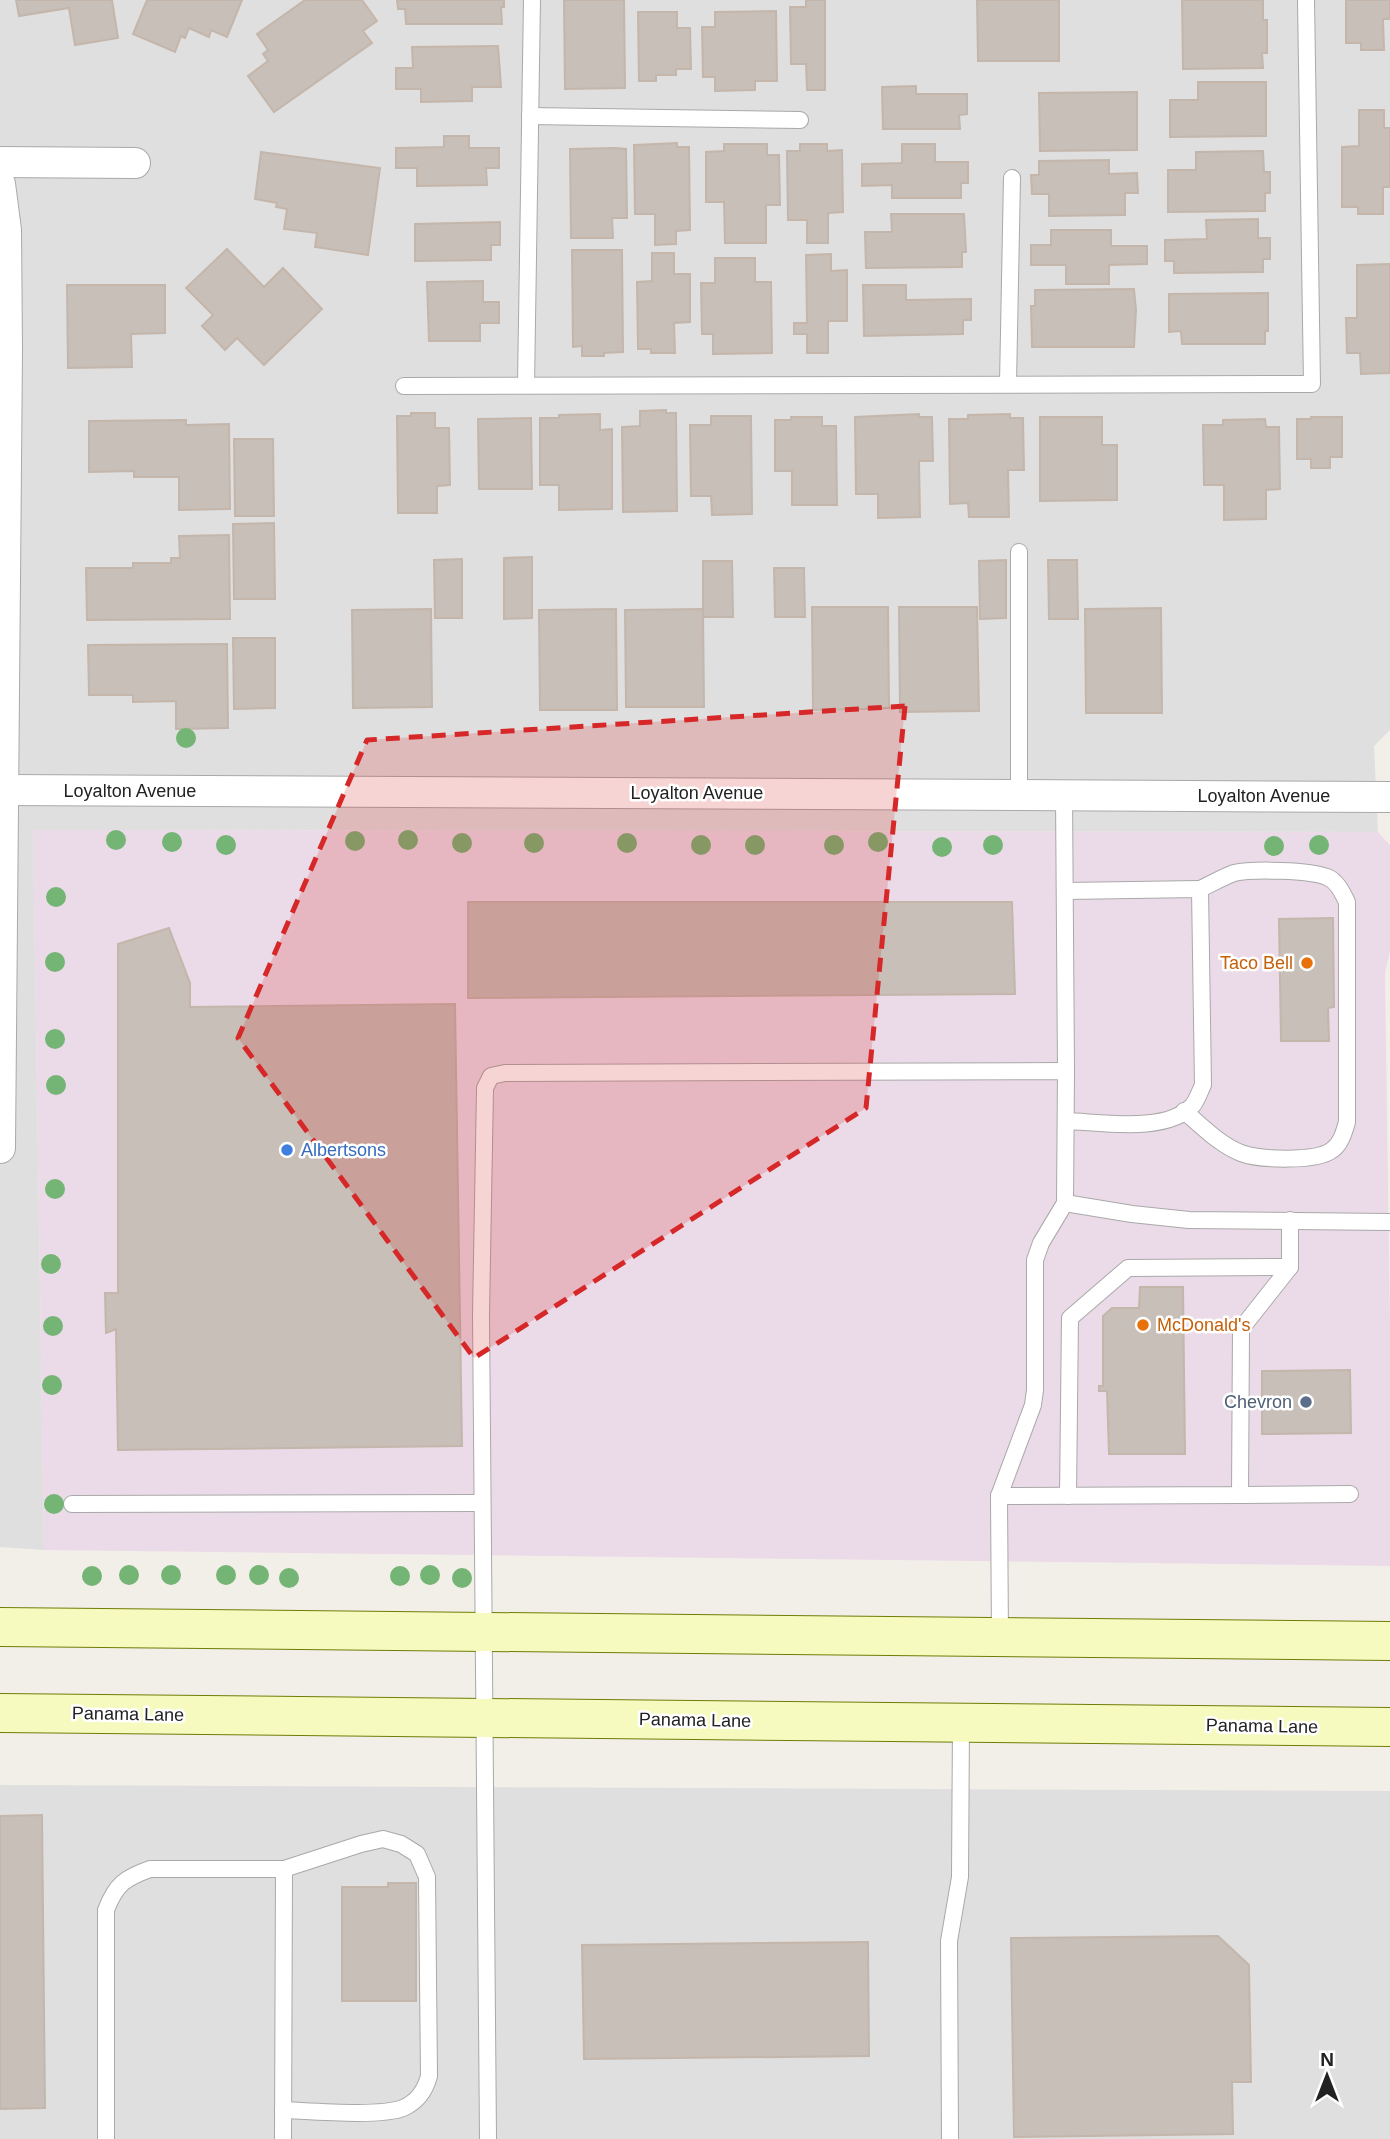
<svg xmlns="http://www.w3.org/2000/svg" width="1390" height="2139" font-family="Helvetica,sans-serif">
  <rect width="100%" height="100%" fill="#f2efe9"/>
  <g fill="#e0dfdf">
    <path d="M0 0H1390V730L1374 746 1378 832 33 830 44 1550 0 1547Z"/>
    <path d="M0 1785 1390 1791V2139H0Z"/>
  </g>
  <path fill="#ebdbe8" d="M33 830 1378 832 1390 845V951L1385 973 1390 1325V1566L44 1550Z"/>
  <g fill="#c7bfb8" stroke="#c4b6ab" stroke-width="2">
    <path d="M16 0H112L118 38 75 45 69 8 19 16Z"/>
    <path d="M147 0H242L227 37 211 30 209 37 189 28 185 38 181 36 175 52 133 34Z"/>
    <path d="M305 0H362L377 21 363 31 372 43 274 112 248 76 268 61 263 54 268 50 257 34Z"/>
    <path d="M397 0H504V7H501L502 24H406L405 9H398Z"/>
    <path d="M564 0H624L625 88 565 89Z"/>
    <path d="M806 0H825V90H807L806 64H791L790 7H806Z"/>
    <path d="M977 0H1059V61H978Z"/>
    <path d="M1182 0H1263V20H1267V53H1262L1263 68 1183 69Z"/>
    <path d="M1346 0H1390V19H1383L1384 50H1361V43H1346Z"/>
    <path d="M776 11 777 81H755V90L715 91V77H703L702 27H715V12Z"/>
    <path d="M638 12H677V28H690L691 69H676V75H656V81H639Z"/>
    <path d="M498 46 501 87H472V101L421 102V89H396V68H413L412 47Z"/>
    <path d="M1198 82H1266V136L1170 137V100H1198Z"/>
    <path d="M916 86V94H967V114L959 115 960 129H883L882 87Z"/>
    <path d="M1137 92V150L1040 151 1039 93Z"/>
    <path d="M1359 110H1384V128H1390V187H1383V214H1358V207H1342V147L1359 146Z"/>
    <path d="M444 136H469V148H499V168H486L487 185 417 186V168H396V148L444 147Z"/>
    <path d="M677 143V147H689L690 230 676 231V244L655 245V214H635L634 145Z"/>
    <path d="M724 144H767V155H779L780 205H766V243H725L724 202H706V152L724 151Z"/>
    <path d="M800 144H827V151L842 150 843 212 828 213V243H807V220H788L787 151H800Z"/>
    <path d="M902 144H935V162H968V183H961V198H892V185L862 186V164L902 163Z"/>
    <path d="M615 148 626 149 627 218H612L613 238H571L570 149Z"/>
    <path d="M1263 151 1264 172H1270V193H1265V211L1168 212V170H1196V152Z"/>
    <path d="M261 152 380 168 368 255 315 247 317 233 284 229 287 209 276 207 277 203 255 199Z"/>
    <path d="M1109 160V174L1137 173 1138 193H1125V215L1049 216V194H1032L1031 175H1039V161Z"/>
    <path d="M891 214H964L966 252H962V267L866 268 865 232H892Z"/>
    <path d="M1258 219V238H1270V259H1263V272L1174 273V261H1165V240L1207 239 1206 220Z"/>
    <path d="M500 222V245H491V260L415 261V224Z"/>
    <path d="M1051 230H1111V246H1147V264L1109 265V284H1066V265H1031V245H1051Z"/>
    <path d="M227 249 264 287 283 268 322 309 264 365 237 338 225 350 202 326 213 315 186 288Z"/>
    <path d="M572 250H622L623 352 604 353V356H582V346L573 347Z"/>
    <path d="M652 253H674V274H690V322L674 323 675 353H651V349H638L637 282 652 281Z"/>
    <path d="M831 254V271L847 270V321H828V353H807V334H794V323H807L806 255Z"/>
    <path d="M715 258H755V282H771L772 353 713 354V334H702L701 283H715Z"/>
    <path d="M1390 264V373L1361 374 1360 353H1347L1346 318H1357V265Z"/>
    <path d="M483 281V302H499V323H480V341H429L427 282Z"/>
    <path d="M67 285H165V333L131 334 132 367 68 368Z"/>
    <path d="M863 285H906V300L971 299V320H963V334L864 336Z"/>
    <path d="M1134 289 1136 310 1134 347H1032L1031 306H1035V290Z"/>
    <path d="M1268 293V331H1265V344H1182L1181 331 1169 332V294Z"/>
    <path d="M666 410V413H676L677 511 623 512 622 427 640 426V411Z"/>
    <path d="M411 413H435V428H449L450 485 437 486V513H398L397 416H411Z"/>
    <path d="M600 414V430L612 429V509L559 510V485H540V418H559V415Z"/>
    <path d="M919 414V417H932L933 461H919L920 517 878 518V494H856L855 417Z"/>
    <path d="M1010 414V418H1023L1024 470H1008L1009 517H969L968 503 950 504 949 419H968V415Z"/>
    <path d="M711 416H751L752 514 712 515 711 496H691L690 425H711Z"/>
    <path d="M791 417H822V426H836L837 505H792V471H775V420H791Z"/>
    <path d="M1040 417H1102V445H1117V500L1040 501Z"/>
    <path d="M1311 417H1342V457H1330V468H1311V459H1297V419H1311Z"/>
    <path d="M531 418 532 489H479L478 419Z"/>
    <path d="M1265 419 1266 427H1279L1280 489 1266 490V519L1224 520V485H1204L1203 425H1223V420Z"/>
    <path d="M186 420V425L229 424 230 509 179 510V477H134V471L89 472V421Z"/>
    <path d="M234 439H273L274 516H235Z"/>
    <path d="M274 523 275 599H234L233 524Z"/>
    <path d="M229 535 230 619 87 620 86 568H133V563H171V558H180L179 536Z"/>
    <path d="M532 557V618L504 619V558Z"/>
    <path d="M462 559V618H435L434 560Z"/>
    <path d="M1006 560V618L980 619 979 561Z"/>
    <path d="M1048 560H1077L1078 619H1049Z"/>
    <path d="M703 561H732L733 617H703Z"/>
    <path d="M774 568H804L805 617H775Z"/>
    <path d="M812 607H888L889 708 813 710Z"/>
    <path d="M899 607H977L979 711 900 712Z"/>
    <path d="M1161 608 1162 713H1086L1085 609Z"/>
    <path d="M431 609 432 707 353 708 352 610Z"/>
    <path d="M616 609 617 710H540L539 610Z"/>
    <path d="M703 609 704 707H626L625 610Z"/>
    <path d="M233 638H275V708L234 709Z"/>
    <path d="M227 644 228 728 176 729V701L133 702V695H89L88 645Z"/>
    <path d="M468 902H1012L1015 994 468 998Z"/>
    <path d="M1333 918 1334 1007 1328 1008 1329 1041H1281L1279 919Z"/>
    <path d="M169 928 190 983V1007L455 1004 462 1446 118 1450 116 1329 106 1333 105 1293H118V944Z"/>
    <path d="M1140 1287H1183L1185 1454H1109L1107 1391H1099V1386H1103V1316L1112 1308H1139Z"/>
    <path d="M1350 1370 1351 1433 1262 1434V1371Z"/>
    <path d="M42 1815 45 2108 0 2109V1816Z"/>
    <path d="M388 1883H416V2001H342V1887H388Z"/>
    <path d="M1218 1936 1249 1965 1251 2082H1232L1233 2134 1014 2137 1011 1938Z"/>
    <path d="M868 1942 869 2056 584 2059 582 1945Z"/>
  </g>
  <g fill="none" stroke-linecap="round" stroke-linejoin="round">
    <g stroke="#a9a9a9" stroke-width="18">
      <g id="lane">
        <path d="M530 116 800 120"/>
        <path d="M1008 384 1012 178"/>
        <path d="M526 385 532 0"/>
        <path d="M404 386 1312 384 1306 0"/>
        <path d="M1019 552V795"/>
        <path d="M1064 795 1066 1071"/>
        <path d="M1065 891 1200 889 1203 1085C1200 1091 1197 1100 1193 1105 1167 1134 1101 1122 1066 1121"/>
        <path d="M1184 1111C1202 1126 1220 1145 1241 1153 1259 1160 1317 1162 1332 1150 1341 1144 1344 1132 1347 1122V902C1342 892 1337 881 1327 877 1310 870 1252 869 1234 873 1223 877 1211 884 1200 889"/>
        <path d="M1240 1495 1350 1494"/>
        <path d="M999 1496 1240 1495 1241 1329 1290 1267V1220"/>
        <path d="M1068 1496 1070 1318 1128 1268 1290 1267"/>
        <path d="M72 1504 481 1503"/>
        <path d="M1000 1638 999 1496 1033 1405 1035 1390V1260L1041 1243 1065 1203"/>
        <path d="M283 2110C310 2111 381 2117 403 2108 417 2102 425 2091 429 2076L427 1877 417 1854 401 1844 383 1839 361 1844 284 1869"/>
        <path d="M106 2139V1910C116 1884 125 1878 150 1869H284L283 2139"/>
        <path d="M488 2139 481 1315 485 1088 491 1076 505 1073 1066 1071 1065 1203 1132 1214 1189 1220 1390 1222"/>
        <path d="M950 2139 949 1941 960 1877 961 1722"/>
      </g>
    </g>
    <g stroke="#a9a9a9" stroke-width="32">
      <g id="street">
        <path d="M0 162 135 163"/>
        <path d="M0 184 6 230 7 351 0 1148"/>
        <path d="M5 790 1390 797"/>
      </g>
    </g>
    <g stroke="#707d05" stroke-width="40">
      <g id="secondary">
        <path d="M0 1627 1390 1641"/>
        <path d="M0 1713 1390 1727"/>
      </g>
    </g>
    <use href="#lane" stroke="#fff" stroke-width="16"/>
    <use href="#street" stroke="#fff" stroke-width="30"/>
    <use href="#secondary" stroke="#f7fabf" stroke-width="38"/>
  </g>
  <g fill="#74b475">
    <circle cx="186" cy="738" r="10"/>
    <circle cx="116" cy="840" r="10"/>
    <circle cx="408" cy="840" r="10"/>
    <circle cx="355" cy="841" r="10"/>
    <circle cx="172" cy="842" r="10"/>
    <circle cx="878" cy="842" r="10"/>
    <circle cx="462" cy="843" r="10"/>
    <circle cx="534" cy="843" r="10"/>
    <circle cx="627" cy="843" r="10"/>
    <circle cx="226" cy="845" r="10"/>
    <circle cx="701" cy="845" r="10"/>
    <circle cx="755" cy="845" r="10"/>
    <circle cx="834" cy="845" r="10"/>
    <circle cx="993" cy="845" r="10"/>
    <circle cx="1319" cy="845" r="10"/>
    <circle cx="1274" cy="846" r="10"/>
    <circle cx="942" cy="847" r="10"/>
    <circle cx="56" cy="897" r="10"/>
    <circle cx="55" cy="962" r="10"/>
    <circle cx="55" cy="1039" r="10"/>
    <circle cx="56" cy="1085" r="10"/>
    <circle cx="55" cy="1189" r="10"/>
    <circle cx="51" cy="1264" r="10"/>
    <circle cx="53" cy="1326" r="10"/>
    <circle cx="52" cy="1385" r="10"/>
    <circle cx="54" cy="1504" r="10"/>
    <circle cx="129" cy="1575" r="10"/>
    <circle cx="171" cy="1575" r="10"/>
    <circle cx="226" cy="1575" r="10"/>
    <circle cx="259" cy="1575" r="10"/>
    <circle cx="430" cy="1575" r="10"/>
    <circle cx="92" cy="1576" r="10"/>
    <circle cx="400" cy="1576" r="10"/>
    <circle cx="289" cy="1578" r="10"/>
    <circle cx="462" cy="1578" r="10"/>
  </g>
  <path fill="#d62828" fill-opacity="0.2" stroke="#d62828" stroke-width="5" stroke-dasharray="14 9" stroke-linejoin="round" d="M905 706 866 1108 474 1358 238 1038 367 740Z"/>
  <g fill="#e8710a" stroke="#fff" stroke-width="2.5">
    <circle cx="1307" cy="963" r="7"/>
    <circle cx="1143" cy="1325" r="7"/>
  </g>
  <circle fill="#3f7fe0" stroke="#fff" stroke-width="2.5" cx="287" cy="1150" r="7"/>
  <circle fill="#5c6f8a" stroke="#fff" stroke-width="2.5" cx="1306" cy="1402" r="7"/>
  <g text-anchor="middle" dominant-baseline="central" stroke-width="5" stroke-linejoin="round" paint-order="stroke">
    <g font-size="18" fill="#222" stroke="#fff">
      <text x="130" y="791">Loyalton Avenue</text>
      <text x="697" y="793">Loyalton Avenue</text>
      <text x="1264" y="796">Loyalton Avenue</text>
      <text transform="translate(128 1714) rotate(1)">Panama Lane</text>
      <text transform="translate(695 1720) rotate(1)">Panama Lane</text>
      <text transform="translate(1262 1726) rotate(1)">Panama Lane</text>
    </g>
    <g font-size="18" fill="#c56008" stroke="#fff" text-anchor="end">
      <text x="1293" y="963">Taco Bell</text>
      <text x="1157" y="1325" text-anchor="start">McDonald's</text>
    </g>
    <g font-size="18" fill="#366cbe" stroke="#fff" text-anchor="start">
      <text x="301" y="1150">Albertsons</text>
    </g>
    <g font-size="18" fill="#4e5e75" stroke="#fff" text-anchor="end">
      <text x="1292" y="1402">Chevron</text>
    </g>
  </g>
  <g transform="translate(1327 2076)" stroke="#ffffff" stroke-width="5" paint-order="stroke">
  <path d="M0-5L12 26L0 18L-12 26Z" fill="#222222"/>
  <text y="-10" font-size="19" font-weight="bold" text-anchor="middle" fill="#222222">N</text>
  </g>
</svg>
